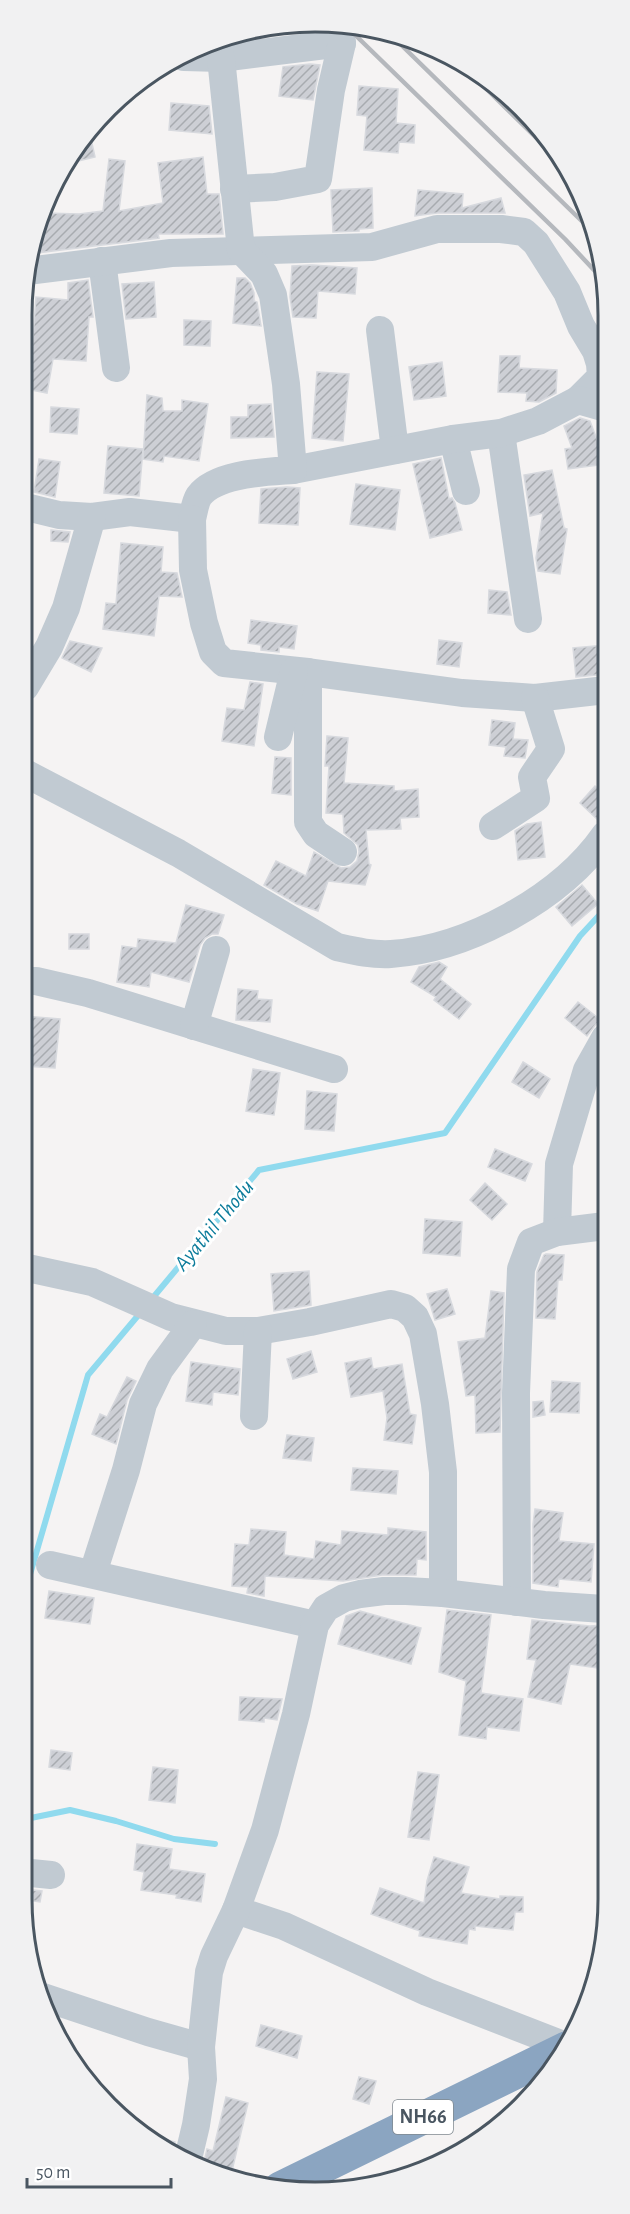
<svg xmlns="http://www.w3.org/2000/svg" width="630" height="2214" font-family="'Alegreya Sans',sans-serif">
  <defs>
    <pattern id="building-hatch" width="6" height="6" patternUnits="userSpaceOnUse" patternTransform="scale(1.5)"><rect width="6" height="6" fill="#cdcfd5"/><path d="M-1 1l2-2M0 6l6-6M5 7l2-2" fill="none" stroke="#a8abb0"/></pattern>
  </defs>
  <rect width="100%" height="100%" fill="#f5f3f3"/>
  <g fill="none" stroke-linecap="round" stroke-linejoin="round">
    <g stroke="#90daee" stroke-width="6">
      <path d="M151 1300 259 1170 445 1133 580 936 605 909"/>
      <path d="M22 1598 24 1595 88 1375 141 1312"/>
      <path d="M21 1820 70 1810 116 1821 174 1839 215 1844"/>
    </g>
  </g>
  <g fill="url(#building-hatch)" stroke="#d7d9de" stroke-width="1.5">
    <path d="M310 64 320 65 313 100 279 96 283 67Z"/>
    <path d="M359 86 398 89 396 123 415 125 414 143 399 142 398 153 364 150 367 116 357 115Z"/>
    <path d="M171 103 209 106 212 134 169 130Z"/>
    <path d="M91 139 95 157 78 161 75 148 81 141Z"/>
    <path d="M203 157 207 194H219L223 234H158L159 238 28 254 45 213 79 214 103 211 109 159 125 161 119 211 163 203 158 163Z"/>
    <path d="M372 188 373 228 359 229V231L333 232 331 190Z"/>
    <path d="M418 190 463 194 462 208 501 198 505 213H437L415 216Z"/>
    <path d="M312 265 357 268 355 294 318 291 316 318 293 317 290 297 292 266Z"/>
    <path d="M237 278H245L250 283 254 293V301L257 302 261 326 233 323Z"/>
    <path d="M88 280 93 317H89L86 361 53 359 47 393 26 389V364L31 365 36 297 68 300V283Z"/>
    <path d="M154 282 156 317 126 319 122 284Z"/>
    <path d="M184 320 211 321 210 346 184 345Z"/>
    <path d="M500 356H520L519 368 557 370 556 393 539 402 526 401 527 393 498 392Z"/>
    <path d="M442 362 446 396 414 400 409 367Z"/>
    <path d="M317 372 349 374 343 441 312 438Z"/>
    <path d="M147 395 162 398 163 411H182V400L208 404 199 461 164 456 163 462 143 459Z"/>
    <path d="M271 404 274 437 231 438V417H248V405Z"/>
    <path d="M51 407 79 409 77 434 50 432Z"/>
    <path d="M580 418 590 421 599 445 606 444V464L568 469 565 449 572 448 564 426Z"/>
    <path d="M108 446 143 449 139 496 104 493Z"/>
    <path d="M441 458 449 499 452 498 455 503 462 530 430 538 413 464Z"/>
    <path d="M39 459 60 462 55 497 34 492Z"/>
    <path d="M552 470 564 528 567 529 560 574 538 571 536 558 543 513 530 516 524 475Z"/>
    <path d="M356 484 400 490 395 530 350 524Z"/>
    <path d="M287 487 300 488 298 525 259 523 261 489Z"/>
    <path d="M51 530 70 532 68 542 51 541Z"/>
    <path d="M121 543 163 547 161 572 177 573 182 597 159 596 154 636 103 629 106 603 116 604Z"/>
    <path d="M489 590 507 592 511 615 488 613Z"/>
    <path d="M251 620 297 626 294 649 279 647V652L261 650V645L248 643Z"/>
    <path d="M439 640 462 643 459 667 437 664Z"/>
    <path d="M70 641 102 648 91 672 62 658Z"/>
    <path d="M606 645V674L576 677 573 648Z"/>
    <path d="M250 682 263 684 254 746 222 741 227 708 244 710Z"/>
    <path d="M492 720 515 723 513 739 528 740 525 758 504 756 506 747 489 745Z"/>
    <path d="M327 736 348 738 344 783 394 786V791L418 789 419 817 400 818 401 829 366 830 369 864 371 865 365 885 328 881 318 911 297 904 264 885 276 861 306 876 314 852 341 868 350 867 357 861 359 852 358 845 344 833 343 814 326 813 329 766H325Z"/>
    <path d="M275 757 291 758V795L272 793Z"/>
    <path d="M595 786 606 796V819L598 820 580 803Z"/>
    <path d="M541 822 545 857 518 860 515 831 527 824Z"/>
    <path d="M582 885 598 904 572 926 556 907Z"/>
    <path d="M186 905 224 915 218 934H212L205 938 200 945 189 982 151 972 149 987 117 982 122 946 137 948 138 939 176 943Z"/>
    <rect x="69" y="934" width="20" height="15"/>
    <path d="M439 962 447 967 440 979 471 1004 459 1019 434 1000 436 997 411 982 419 967Z"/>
    <path d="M238 989 258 991 257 999 272 1000 270 1022 236 1020Z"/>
    <path d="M578 1002 603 1022 596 1024 587 1036 565 1018Z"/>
    <path d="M24 1016 60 1019 55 1068 24 1066Z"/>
    <path d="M523 1062 550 1079 539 1098 512 1082Z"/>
    <path d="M253 1069 280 1073 274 1115 246 1111Z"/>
    <path d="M307 1091 337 1094 334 1131 305 1129Z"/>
    <path d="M495 1149 532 1164 525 1181 488 1167Z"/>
    <path d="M485 1183 507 1204 492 1220 470 1200Z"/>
    <path d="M425 1219 462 1222 460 1256 423 1253Z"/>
    <path d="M546 1254 564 1255 562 1280H558L555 1319 536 1318 537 1272 544 1255Z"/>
    <path d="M309 1271 311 1305 274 1311 271 1274Z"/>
    <path d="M447 1289 455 1314 435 1320 427 1294Z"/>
    <path d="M491 1291 504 1293 500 1432 476 1433 475 1395 466 1396 458 1342 485 1338Z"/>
    <path d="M311 1351 317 1372 293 1379 287 1359Z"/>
    <path d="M371 1358 373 1369 402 1364 410 1414 416 1415 412 1444 384 1440 387 1418 383 1391 351 1397 345 1363Z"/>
    <path d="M191 1362 240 1369 238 1395 213 1392 212 1405 186 1401Z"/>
    <path d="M127 1377 136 1381 127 1400 116 1444 92 1434 100 1414 107 1417Z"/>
    <path d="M552 1381 580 1383 579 1413 550 1412Z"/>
    <path d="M543 1401 545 1415 533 1417V1402Z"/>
    <path d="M287 1435 314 1438 311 1461 283 1458Z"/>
    <path d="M353 1468 398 1471 396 1494 351 1490Z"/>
    <path d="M535 1509 563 1513 559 1541 594 1544 591 1582 559 1579 558 1587 533 1583V1524Z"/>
    <path d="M388 1528 426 1532V1560L417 1559 416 1575H382L343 1581 265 1576 264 1596 247 1593 248 1587 232 1586 235 1544 249 1545 251 1529 286 1532 284 1555 314 1559 316 1541 341 1545 342 1531 388 1535Z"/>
    <path d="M49 1591 94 1598 90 1624 45 1618Z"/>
    <path d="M447 1610 491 1615 481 1693 523 1699 519 1731 487 1727 486 1739 459 1735 466 1681 439 1672Z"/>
    <path d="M360 1611 421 1628 411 1664 338 1644 346 1616Z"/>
    <path d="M532 1620 590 1626 604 1625V1669L570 1664 561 1704 528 1697 536 1660 527 1659Z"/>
    <path d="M240 1697 282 1699 277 1720 264 1718V1722L239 1720Z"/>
    <path d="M51 1750 72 1753 70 1770 49 1767Z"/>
    <path d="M153 1767 178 1770 175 1803 149 1800Z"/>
    <path d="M418 1772 439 1775 429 1840 408 1837Z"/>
    <path d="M137 1844 172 1849 169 1869 205 1874 201 1902 176 1898 177 1895 141 1890 144 1872 134 1870Z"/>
    <path d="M434 1857 469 1867 461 1893 500 1899V1896L523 1897V1912H515L513 1930 475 1926V1930L469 1929 467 1944 419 1936 420 1931 371 1914 380 1888 424 1903 427 1881Z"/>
    <path d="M22 1889 42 1891 40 1902 21 1899Z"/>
    <path d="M261 2025 302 2036 297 2058 256 2046Z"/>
    <path d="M359 2077 376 2081 369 2104 353 2099Z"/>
    <path d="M226 2097 248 2103 231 2175 203 2167 207 2149 213 2151Z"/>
    <path d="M149 2135 175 2142 172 2153 163 2146Z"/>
  </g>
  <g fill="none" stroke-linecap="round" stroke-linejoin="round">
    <g stroke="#c1cad2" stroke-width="28">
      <path d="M184 57 221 58 342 43"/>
      <path d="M234 189 275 187 318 179 331 90 342 43"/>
      <path d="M102 261 116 368"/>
      <path d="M27 271 171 253 372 247 437 229H501L524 232 536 243 567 292 581 326 596 351 600 364 601 377 578 400"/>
      <path d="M380 330 395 450"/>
      <path d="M501 433 528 619"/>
      <path d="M453 439 466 491"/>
      <path d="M293 470 453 439 501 433 538 421 578 400 606 408"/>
      <path d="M26 507 59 515 92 517 130 512 192 519C194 512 195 502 199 496 216 473 267 472 293 470L286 384 273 295 264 274 241 250 221 58"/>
      <path d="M192 519 193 570 204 623 213 652 224 663 308 672 462 693 535 698 606 690"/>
      <path d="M308 672V822L316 834 343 852"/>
      <path d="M25 687 49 647 66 608 92 517"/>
      <path d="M278 737 294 671"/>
      <path d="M25 773 178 853 337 947C355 951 372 955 391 954 468 949 561 898 605 835"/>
      <path d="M493 826 536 798 532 777 551 749 535 698"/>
      <path d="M24 981H36L88 993 334 1069"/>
      <path d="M194 1026 216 950"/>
      <path d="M557 1232 559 1164 587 1070 605 1038"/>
      <path d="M23 1267 92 1282 171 1317 226 1331H258L310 1322 391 1304 405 1308 415 1317 423 1334 435 1404 443 1472V1593"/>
      <path d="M254 1416 258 1331"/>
      <path d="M50 1565 315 1625"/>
      <path d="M93 1573 126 1470 143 1404 160 1369 193 1324"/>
      <path d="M517 1602 516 1393 521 1269 531 1242 557 1232 605 1226"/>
      <path d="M21 1872 51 1875"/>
      <path d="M236 1910 284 1926 427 1992 566 2046"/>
      <path d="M40 1996 148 2032 201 2047"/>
      <path d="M187 2163 196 2125 203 2079 201 2047 209 1972 214 1956 236 1910 265 1830 296 1714 315 1625 326 1608 344 1598 360 1594 384 1591H406L443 1593 544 1605 604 1609"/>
    </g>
    <path stroke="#8ba5c1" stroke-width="33" d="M280 2188 566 2048"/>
    <g stroke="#b5b8bd" stroke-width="4.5">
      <path d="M347 27 565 239 607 284"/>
      <path d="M389 33 593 232"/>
      <path d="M455 58 568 169"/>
    </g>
  </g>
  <g text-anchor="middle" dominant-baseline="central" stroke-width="6" stroke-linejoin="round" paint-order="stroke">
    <rect fill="#fff" stroke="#808990" stroke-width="1.5" x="393" y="2100" width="60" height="34" rx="4.5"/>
    <g font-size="20" font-weight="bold" fill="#4a5661">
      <text x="423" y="2117">NH66</text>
    </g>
    <g font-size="22" font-style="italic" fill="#0c7c9b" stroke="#fff">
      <text transform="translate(214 1225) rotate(-50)">Ayathil Thodu</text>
    </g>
  </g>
  <path d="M0 0H630V2214H0ZM315 32H315A283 283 0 0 1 598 315V1899A283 283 0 0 1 315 2182H315A283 283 0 0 1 32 1899V315A283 283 0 0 1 315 32Z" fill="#f1f1f2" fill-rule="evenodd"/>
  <path fill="none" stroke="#4a5661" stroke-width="3" d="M315 32H315A283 283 0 0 1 598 315V1899A283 283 0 0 1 315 2182H315A283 283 0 0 1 32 1899V315A283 283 0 0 1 315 32Z"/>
  <path d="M27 2178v9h144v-9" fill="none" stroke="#4a5661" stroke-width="3"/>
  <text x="36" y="2178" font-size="18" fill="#4a5661" stroke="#ffffff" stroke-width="4.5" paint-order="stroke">50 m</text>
</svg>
